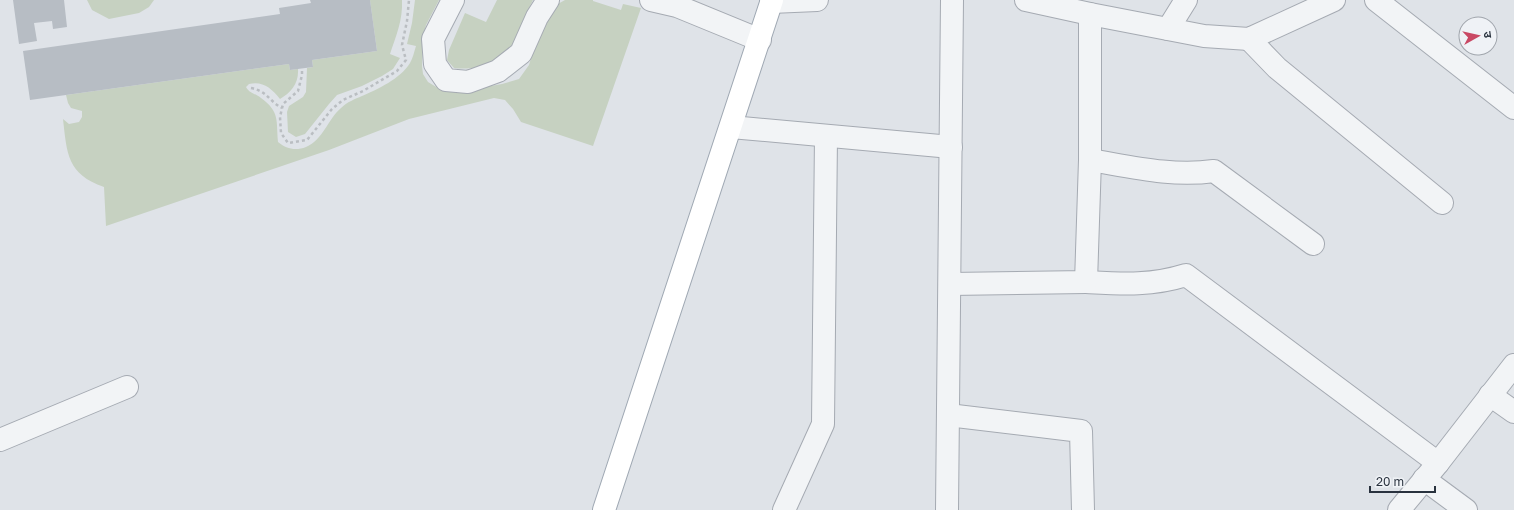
<svg xmlns="http://www.w3.org/2000/svg" width="1514" height="510" font-family="'Golos Text','Noto Sans Devanagari',sans-serif">
  <rect width="100%" height="100%" fill="#dfe3e8"/>
  <g fill="#c6d1c1">
    <path d="M87 0H154L149 7 139 13 109 19 92 10Z"/>
    <path d="M370 0H402C403 20 396 36 390 54L400 58 393 69 382 76 362 86 337 95 329 104 305 134 296 137 288 132 287 112 289 106 303 97 306 92 307 68 313 67 312 60 377 51Z"/>
    <path d="M415 0H439L426 25 423 37 422 66 423 74 428 82 443 91H462L502 84 519 79 529 65 540 28 556 5 565 0H593V1L621 10 623 4 641 8 593 146 521 122 513 109 505 100 494 98 409 119 329 150 106 226 104 187C67 174 67 154 63 119L69 124 79 122 82 117V111L71 108 68 103 66 95 289 64 290 70 298 69C299 83 291 93 280 99 271 88 263 81 249 84L246 87C250 94 255 93 261 98 280 112 276 120 278 142 286 149 296 151 306 147 323 140 328 119 341 108 347 102 355 99 362 96 378 89 400 79 410 63 413 58 414 52 416 46L407 44 412 23Z"/>
    <path d="M497 0H533C525 15 518 38 508 51 497 67 472 70 454 68L447 60 449 50 465 13 486 22Z"/>
  </g>
  <g fill="#b7bdc4">
    <path d="M13 0H64L67 27 53 29 52 21 34 23 37 41 19 44Z"/>
    <path d="M310 0H370L377 51 312 60 313 67 290 70 289 64 30 100 23 51 280 14 279 8 311 3Z"/>
  </g>
  <g fill="none" stroke-linecap="round" stroke-linejoin="round">
    <g stroke="#a5aab2" stroke-width="24">
      <g id="minor">
        <path d="M453 0 433 39 435 64 446 80 468 82 498 71 521 53 537 17 548 0"/>
        <path d="M651 0 677 6 760 40"/>
        <path d="M1026 0 1090 14 1204 36 1249 39 1334 0"/>
        <path d="M1376 0 1514 108"/>
        <path d="M771 2 817 0"/>
        <path d="M1168 29 1186 0"/>
        <path d="M1249 39 1277 68 1442 203"/>
        <path d="M731 127 951 147"/>
        <path d="M1090 160C1132 167 1172 177 1214 171L1313 244"/>
        <path d="M1086 282C1123 284 1151 286 1186 275L1438 463 1514 365"/>
        <path d="M950 284 1086 282 1090 160V14"/>
        <path d="M1490 395 1514 412"/>
        <path d="M948 415 1081 431 1083 510"/>
        <path d="M0 440 127 387"/>
        <path d="M1424 479 1466 510"/>
        <path d="M784 510 823 424 826 136"/>
        <path d="M947 510 952 0"/>
        <path d="M1399 510 1438 463"/>
      </g>
    </g>
    <g stroke="#9fa8b3" stroke-width="24">
      <path id="major" d="M604 510 772 0"/>
    </g>
    <g stroke="#babec2" stroke-width="2.5" stroke-dasharray="3 3" stroke-linecap="butt">
      <path d="M302 71V75L298 91 283 104 280 117 281 133 288 143 307 140 332 109 343 100 363 91 397 71 406 60 402 45 407 21 409 0"/>
      <path d="M251 88C267 91 269 101 282 108"/>
    </g>
    <use href="#minor" stroke="#f2f4f6" stroke-width="22"/>
    <use href="#major" stroke="#fff" stroke-width="22"/>
  </g>
  <g transform="translate(1478 36) rotate(82)"><circle r="19" fill="#eff2f6" stroke="#a0a5ac"/>
  <path d="M0-3L7 15L0 10L-7 15Z" fill="#c94864"/>
  <text y="-6" font-size="11" font-weight="bold" text-anchor="middle" fill="#29323e">उ</text>
  </g>
  <path d="M1370 486v6h65v-6" fill="none" stroke="#29323e" stroke-width="2"/>
  <text x="1376" y="486" font-size="12" fill="#29323e" stroke="#eff2f6" stroke-width="3" paint-order="stroke">20 m</text>
</svg>
